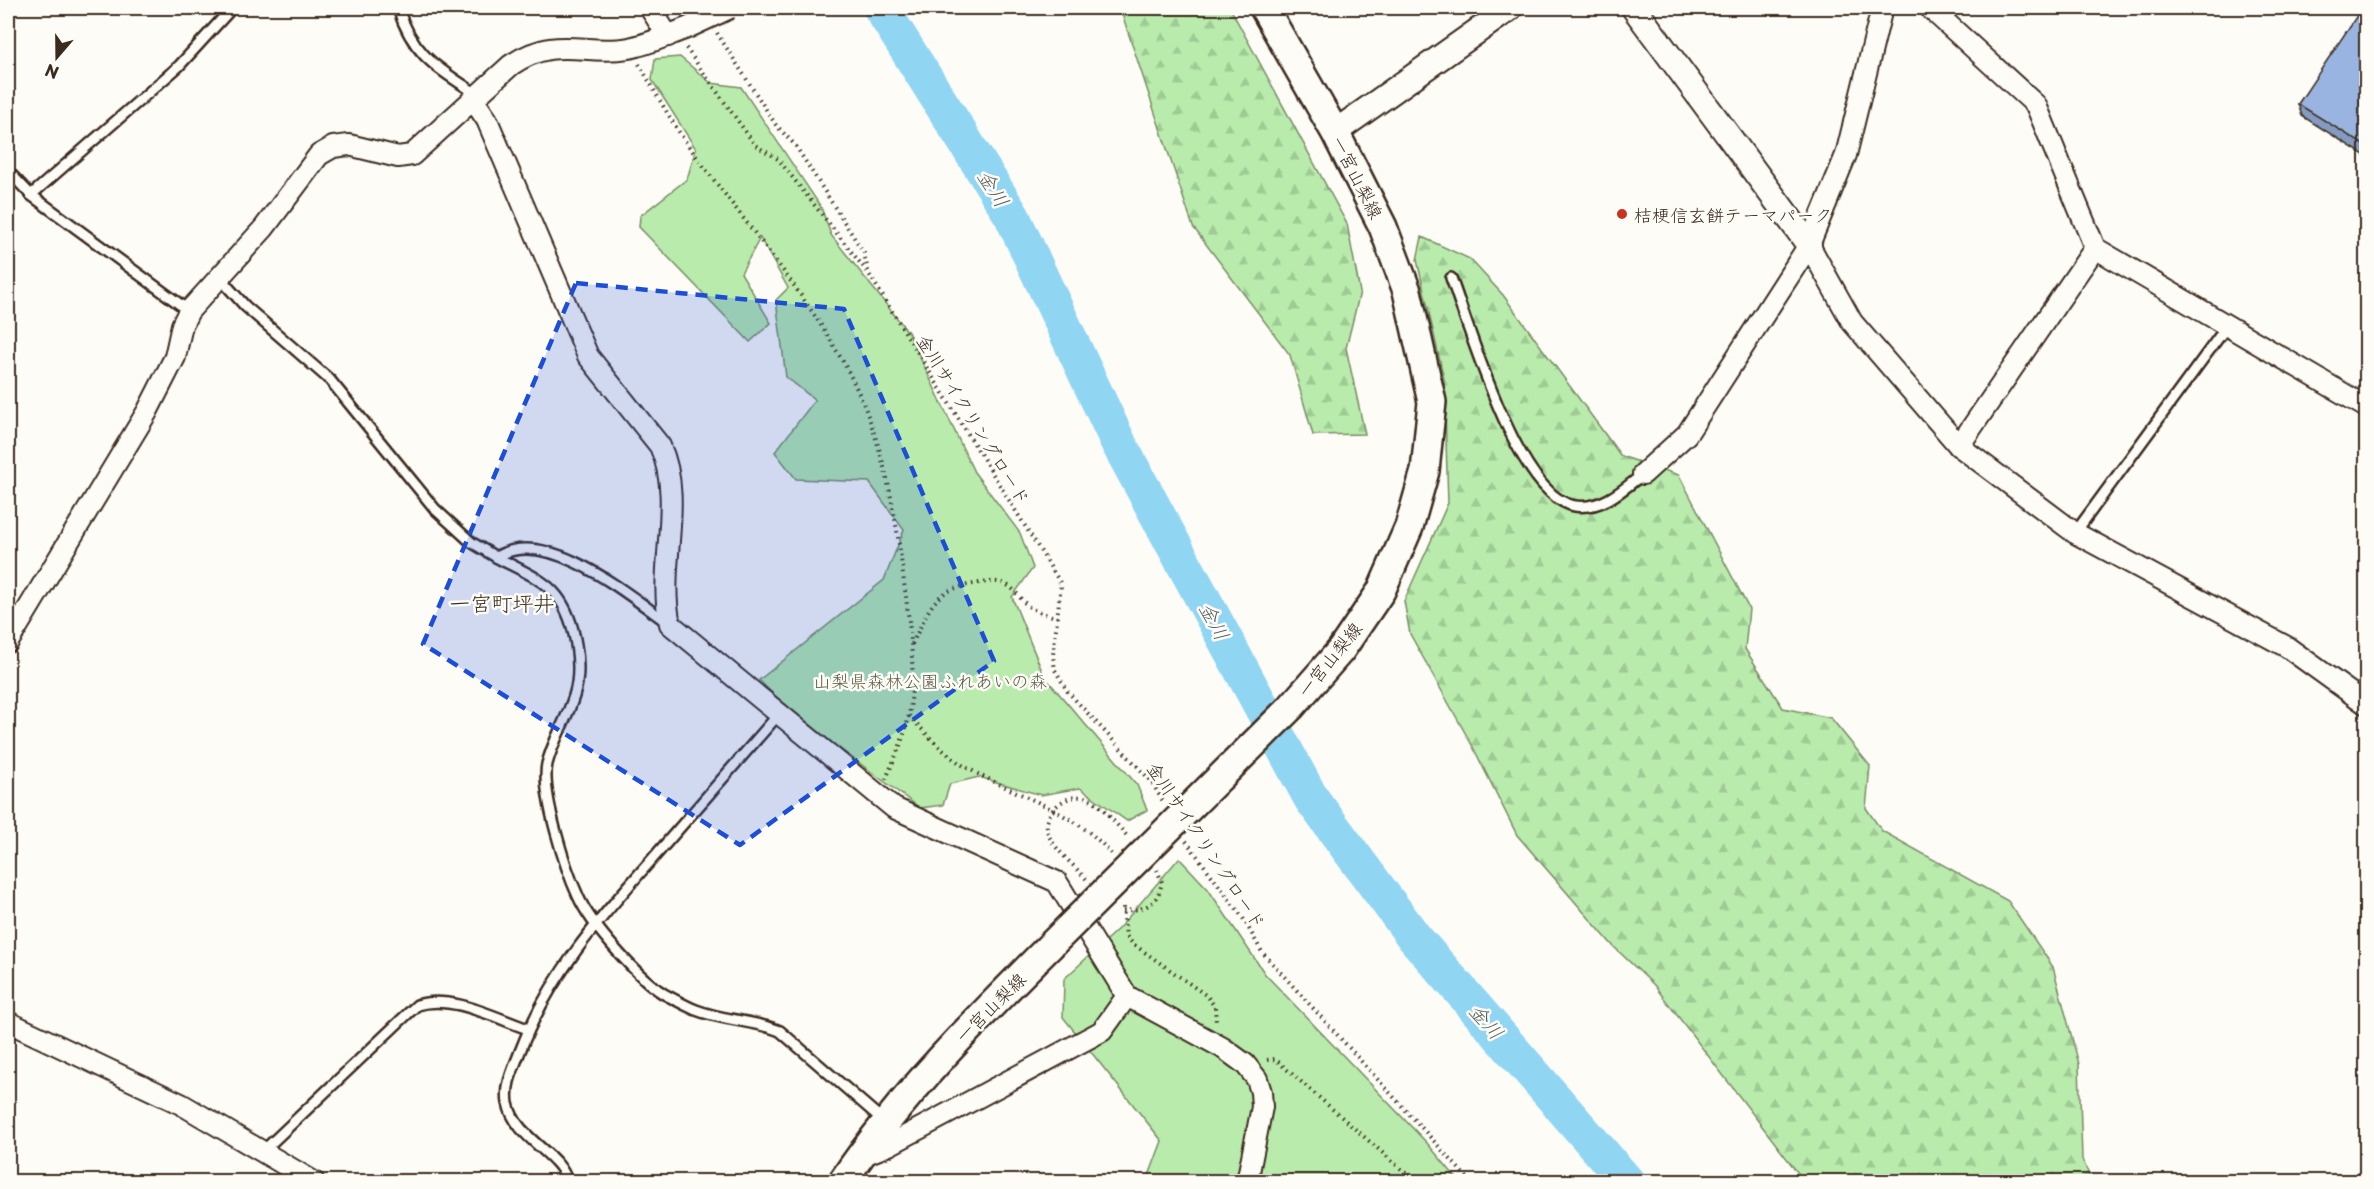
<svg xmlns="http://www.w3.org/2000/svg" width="2374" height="1189" font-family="'Playpen Sans','Klee One',sans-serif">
  <defs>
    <pattern id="forest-firs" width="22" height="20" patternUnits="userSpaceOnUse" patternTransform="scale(1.5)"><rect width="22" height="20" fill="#b8ebac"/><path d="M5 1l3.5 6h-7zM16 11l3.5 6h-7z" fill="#9fca94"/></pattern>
  </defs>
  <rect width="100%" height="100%" fill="#fdfcf7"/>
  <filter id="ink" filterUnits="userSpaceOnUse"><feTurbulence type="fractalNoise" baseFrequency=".0167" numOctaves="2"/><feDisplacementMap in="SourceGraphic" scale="12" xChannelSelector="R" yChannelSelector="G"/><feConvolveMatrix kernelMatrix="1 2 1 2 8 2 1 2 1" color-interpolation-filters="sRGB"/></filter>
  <g filter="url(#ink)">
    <g fill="url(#forest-firs)" stroke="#7a8a65" stroke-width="1.5">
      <path d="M1120 8H1230L1347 224 1360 292 1346 348 1365 434 1313 435 1290 355 1193 227Z"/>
      <path d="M1422 237 1470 259 1503 295 1621 456 1679 475 1749 609 1745 649 1783 708 1831 718 1870 766 1866 808 1882 831 2008 901 2053 967 2079 1064 2082 1159 2092 1181H1804L1654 985 1614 947 1517 835 1473 747 1410 634 1404 601 1448 503 1444 379 1417 260Z"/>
    </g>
    <g fill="#b8ebac" stroke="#7a8a65" stroke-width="1.5">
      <path d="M680 57 711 83 741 87 821 207 831 235 908 332 974 472 1020 533 1033 568 1012 597 1044 676 1137 785 1147 810 1127 821 1080 788 1041 795 979 777 950 784 943 805 920 808 793 714 759 680 884 580 904 530 869 482 796 479 775 452 815 400 786 377 776 300 788 288 760 238 741 273 771 323 750 342 639 227 640 216 687 179 696 149 652 80 655 59Z"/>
      <path d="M1179 858 1208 889 1265 974 1427 1143 1459 1181H1147L1162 1141 1063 1017 1064 979 1119 928Z"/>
    </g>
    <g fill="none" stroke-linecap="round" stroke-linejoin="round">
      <path stroke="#90d5f2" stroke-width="36" d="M881 8 1012 216 1119 444 1311 798 1414 937 1627 1182"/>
      <g stroke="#3b2a1e" stroke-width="14">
        <g id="service">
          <path d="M398 8C413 56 438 68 478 95"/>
          <path d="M8 171 31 195 189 311"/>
          <path d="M31 195 179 66 232 8"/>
          <path d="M220 278 245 306 330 380 435 509 471 542 496 557C547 526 627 594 668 623"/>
          <path d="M1451 278C1469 326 1518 498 1575 506 1602 510 1624 489 1643 474"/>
          <path d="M2075 533 2227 326"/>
          <path d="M496 557C516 568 543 578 557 596 576 620 583 668 574 696 567 719 553 740 547 764 541 792 565 868 578 896 590 924 638 978 664 994 674 999 686 1006 696 1010 724 1021 753 1020 780 1031L885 1122"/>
          <path d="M262 1152 417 1005C452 994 495 1018 528 1029"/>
          <path d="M567 1182C562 1154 515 1139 508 1103 505 1085 513 1070 519 1054 548 976 600 918 655 856 696 809 737 762 778 715"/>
        </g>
      </g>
      <g stroke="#3b2a1e" stroke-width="24">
        <g id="minor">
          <path d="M650 8 668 36"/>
          <path d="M1930 8 2036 105 2095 248 2366 407"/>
          <path d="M473 99 487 120 588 356 660 446C685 501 657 567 670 624L894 808 1057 882 1127 996 1223 1048 1245 1064 1257 1079 1261 1092 1262 1107 1247 1182"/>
          <path d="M1809 245 1852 322 1959 446 2075 533 2287 647 2366 704"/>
          <path d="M1959 446 2095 248"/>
          <path d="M1643 474 1687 434 1809 245 1846 155 1882 8"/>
          <path d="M8 642 147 412 175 357 182 325 189 311 264 228 319 155 333 147 349 145 398 157 412 155 511 65C557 34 583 56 629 48 649 44 669 35 687 28"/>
          <path d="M8 1022 181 1104 314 1182"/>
          <path d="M861 1156 889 1145 1102 1031 1127 996"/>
        </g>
      </g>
      <g stroke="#3b2a1e" stroke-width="28">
        <g id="tertiary">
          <path d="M1634 8 1809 245"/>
          <path d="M1335 132 1510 8"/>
        </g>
      </g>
      <g stroke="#3b2a1e" stroke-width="32">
        <g id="secondary">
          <path d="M1264 8 1335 132 1383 227 1407 291 1432 402 1425 471"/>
          <path d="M842 1182C901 1095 976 1020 1050 946"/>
        </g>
      </g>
      <g stroke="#3b2a1e" stroke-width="4" stroke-dasharray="1.5 4.5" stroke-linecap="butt">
        <path d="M717 33 776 125 795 145 864 253 868 271"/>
        <path d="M686 48 755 145 778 159 869 274 1061 584 1053 655 1055 670 1068 692 1151 781 1164 803"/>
        <path d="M639 64C655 91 670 120 688 145 742 220 804 289 848 371 881 433 895 506 903 575 909 621 917 669 909 715 905 737 894 759 886 779"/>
        <path d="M912 644C932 604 933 589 980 583 990 582 998 580 1007 585 1016 590 1020 599 1027 605 1035 612 1047 615 1057 617"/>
        <path d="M909 716C926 733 943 753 964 766 1009 793 1079 812 1111 854"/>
        <path d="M1109 816 1129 838"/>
        <path d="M1186 841 1243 918 1262 952 1471 1182"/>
        <path d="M1123 907 1126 936 1133 944 1207 996 1215 1007 1216 1023"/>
        <path d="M1123 911C1146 909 1157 906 1162 882L1157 870"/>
        <path d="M1267 1060 1275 1059 1416 1182"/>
      </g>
      <use href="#service" stroke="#fdfcf7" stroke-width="9"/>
      <use href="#minor" stroke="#fdfcf7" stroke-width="20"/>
      <use href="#tertiary" stroke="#fdfcf7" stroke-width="24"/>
      <use href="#secondary" stroke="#fdfcf7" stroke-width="27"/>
      <g stroke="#3b2a1e" stroke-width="24" stroke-linecap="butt">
        <path id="minor-bridge" d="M687 28 730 8"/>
      </g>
      <g stroke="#3b2a1e" stroke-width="32" stroke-linecap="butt">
        <path id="secondary-bridge" d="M1050 946 1291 707 1341 650 1381 591 1409 527 1425 471"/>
      </g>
      <path stroke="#3b2a1e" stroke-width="4" stroke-dasharray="1.5 4.5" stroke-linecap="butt" d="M1086 879C1075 866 1057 852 1049 836 1039 814 1066 791 1087 798 1096 801 1103 809 1109 816"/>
      <use href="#minor-bridge" stroke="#fdfcf7" stroke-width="20"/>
      <use href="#secondary-bridge" stroke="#fdfcf7" stroke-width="27"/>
    </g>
    <path fill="#849bc1" stroke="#3b2a1e" stroke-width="1.5" d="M2367 8V157L2302 116 2298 104Z"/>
    <path fill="#99b4e0" stroke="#3b2a1e" stroke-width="1.5" d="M2362 8H2367V147L2298 104Z"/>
  </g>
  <path fill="#1d4ed8" fill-opacity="0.2" stroke="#1d4ed8" stroke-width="4.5" stroke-dasharray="12 8" stroke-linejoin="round" d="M576 283 844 309 994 661 740 845 423 644Z"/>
  <circle fill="#c8321e" stroke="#fdfcf7" stroke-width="2" cx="1622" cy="214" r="6"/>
  <g text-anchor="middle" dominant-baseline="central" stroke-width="5" stroke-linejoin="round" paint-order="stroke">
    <g font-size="18" fill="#3b2a1e" stroke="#fdfcf7">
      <text transform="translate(1358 177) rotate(63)">一宮山梨線</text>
      <text transform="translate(974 419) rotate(58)">金川サイクリングロード</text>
      <text transform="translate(1329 659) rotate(-51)">一宮山梨線</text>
      <text transform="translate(1207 845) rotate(56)">金川サイクリングロード</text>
      <text transform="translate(990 1007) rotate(-45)">一宮山梨線</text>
    </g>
    <g font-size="18" fill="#3b2a1e" stroke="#fdfcf7" text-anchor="start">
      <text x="1634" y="214">桔梗信玄餅テーマパーク</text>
    </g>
    <g font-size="18" fill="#5a5a42" stroke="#fdfcf7">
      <text x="930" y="680">山梨県森林公園ふれあいの森</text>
    </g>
    <g font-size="20" font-style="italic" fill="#545d5e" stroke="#fdfcf7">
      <text transform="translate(994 188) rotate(58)">金川</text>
      <text transform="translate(1215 621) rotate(62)">金川</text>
      <text transform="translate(1487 1021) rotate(49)">金川</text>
    </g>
    <g font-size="21" fill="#3b2a1e" stroke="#fdfcf7">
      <text x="502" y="602">一宮町坪井</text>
    </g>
  </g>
  <rect width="2374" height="1189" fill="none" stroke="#fdfcf7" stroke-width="30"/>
  <rect x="15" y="15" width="2344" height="1159" fill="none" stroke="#3b2a1e" stroke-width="2" filter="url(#ink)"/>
  <g transform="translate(57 57) rotate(200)" stroke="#fdfcf7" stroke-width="4.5" paint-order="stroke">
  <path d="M0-4.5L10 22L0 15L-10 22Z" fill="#3b2a1e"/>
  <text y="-9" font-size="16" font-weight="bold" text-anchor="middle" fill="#3b2a1e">N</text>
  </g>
</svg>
